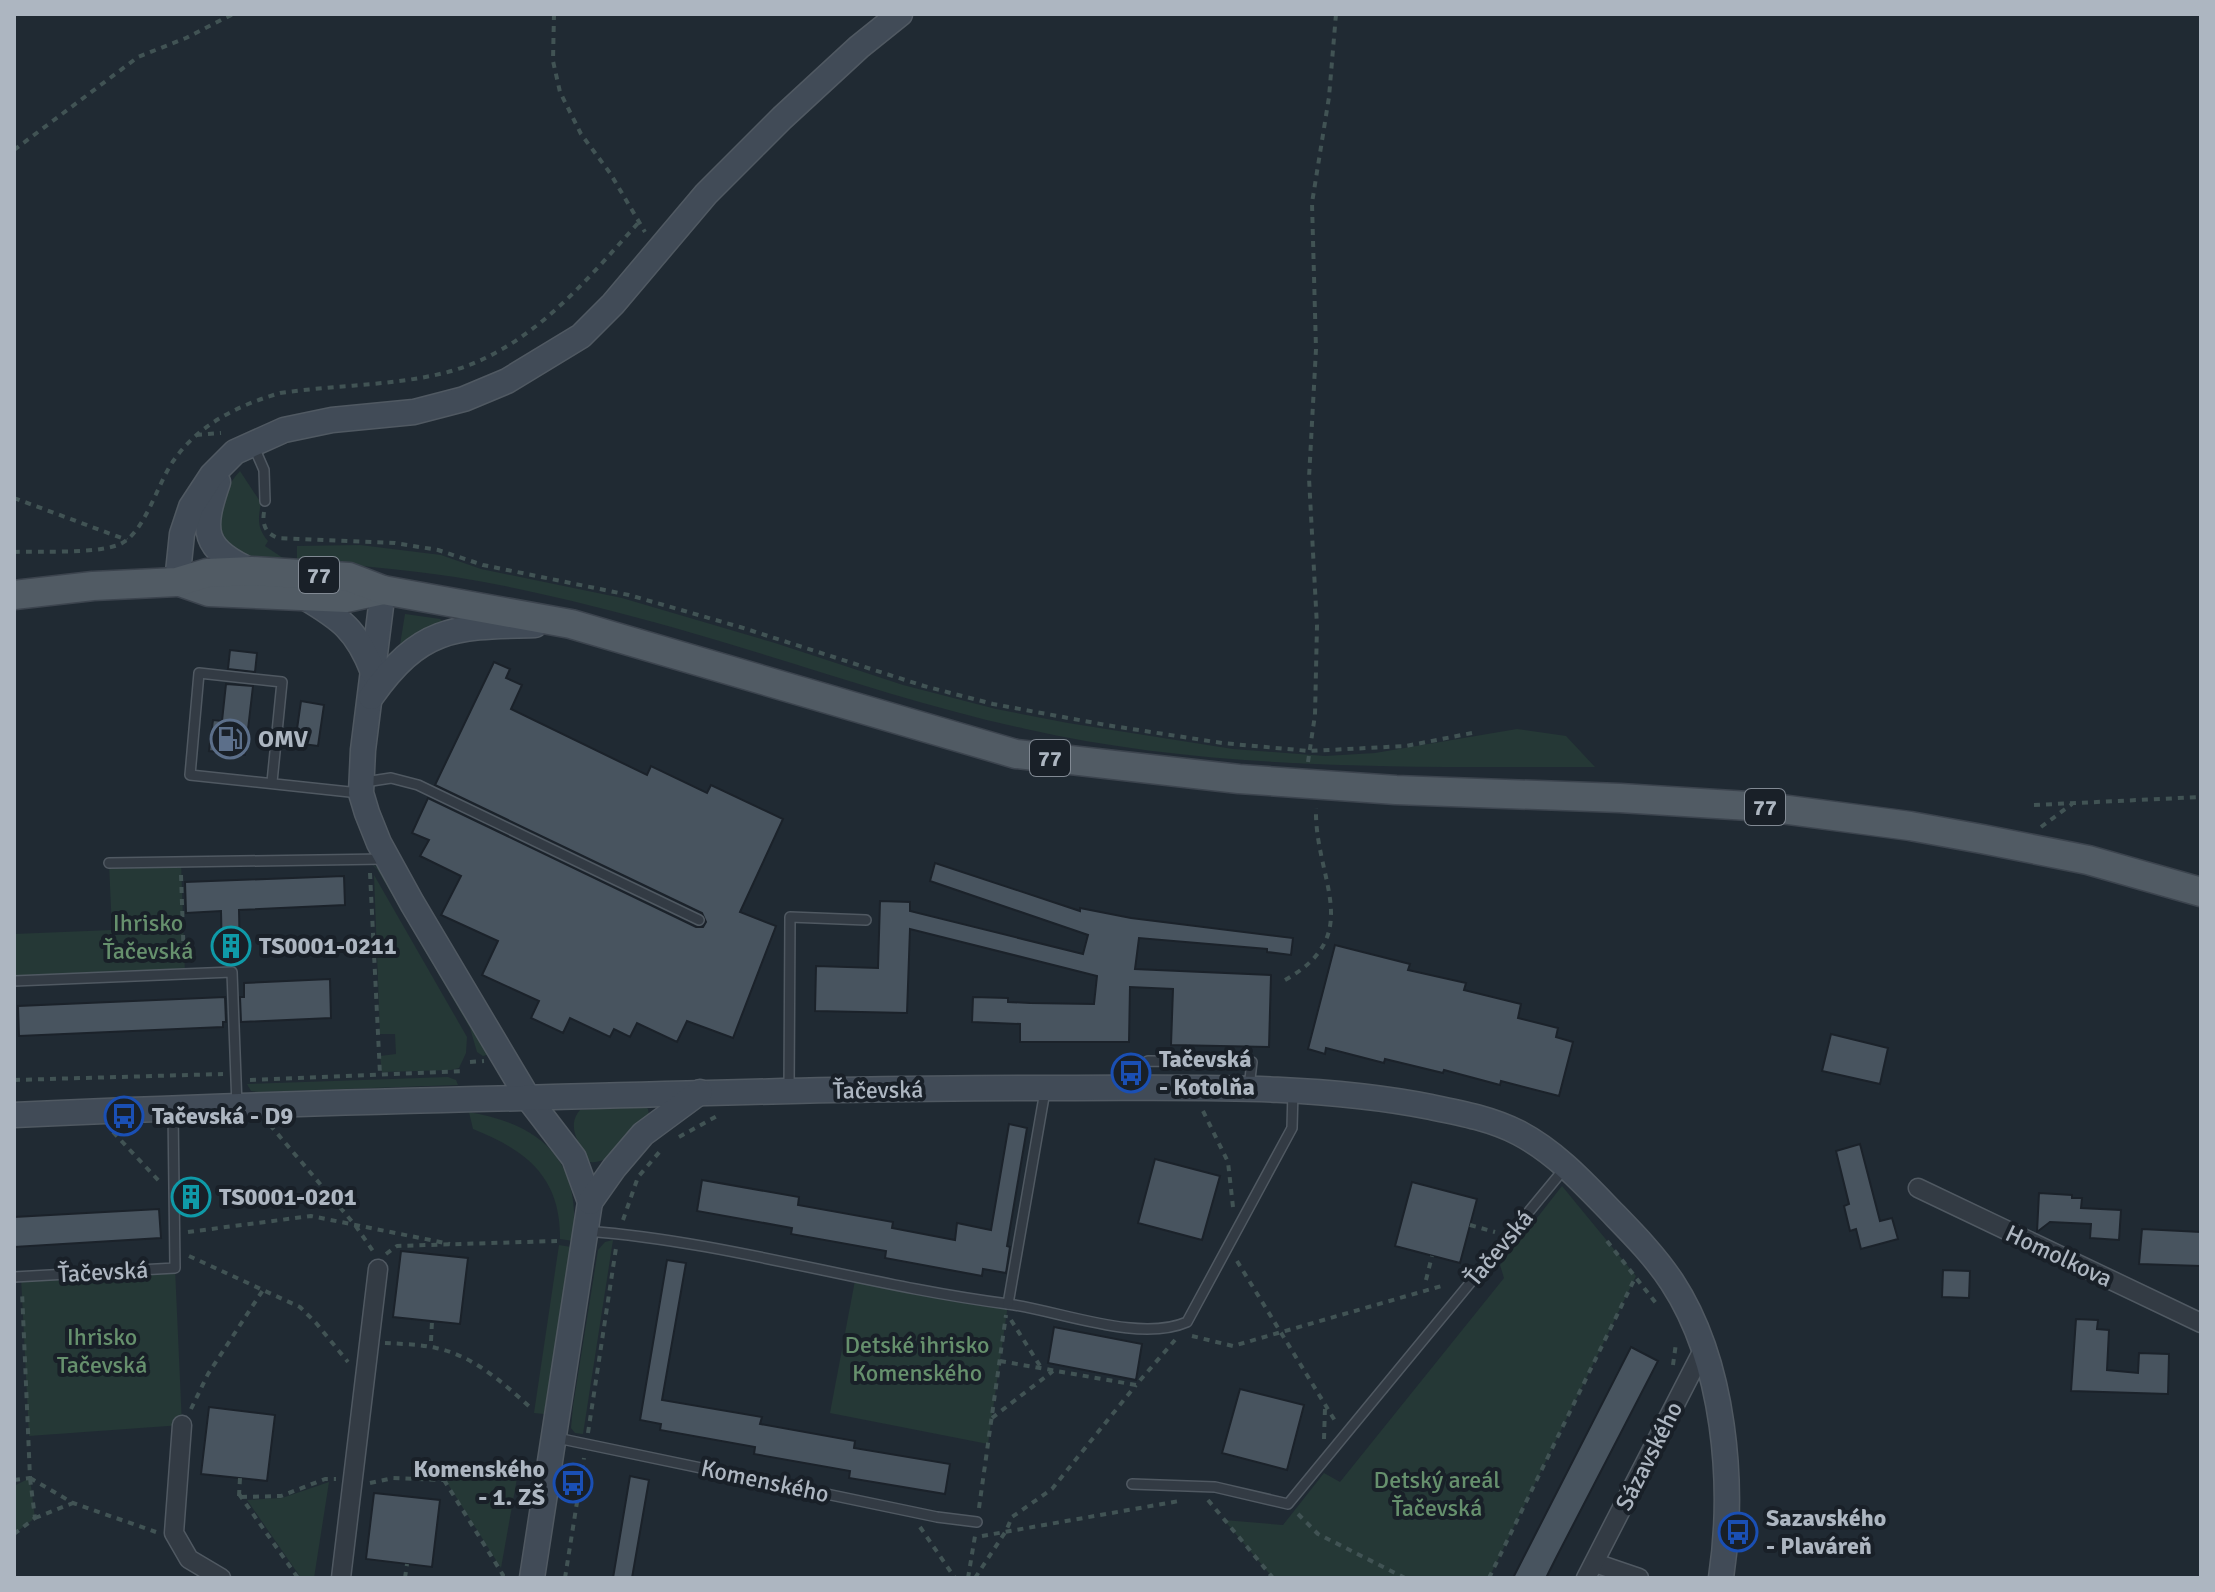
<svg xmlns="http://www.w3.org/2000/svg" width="2215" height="1592" font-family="Signika,sans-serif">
  <rect width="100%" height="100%" fill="#202a33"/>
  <g fill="#253836">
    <path d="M240 471 261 503C258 519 257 528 268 541L265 546 286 560C273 559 255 561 243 555 205 537 217 496 240 471Z"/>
    <path d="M360 545 441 555 481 569 622 598 775 643 903 685 996 709 1068 723 1233 749 1325 756 1375 753 1517 729 1566 736 1595 767C1405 767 1212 771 1026 729 907 703 792 661 675 628 603 608 529 589 455 577 403 569 350 565 297 560V546Z"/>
    <path d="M405 614 440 619 444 622 431 627 399 651Z"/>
    <path d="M181 861 185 974 14 981V934L112 930 109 863Z"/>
    <path d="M369 862 379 869 490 1054 483 1056 477 1052 470 1028 377 869Z"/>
    <path d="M374 875 467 1037 466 1053 459 1068 451 1070 382 1072 380 1056 396 1054 395 1034H380Z"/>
    <path d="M448 1077 456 1080 458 1085 258 1092 251 1091 247 1084Z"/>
    <path d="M645 1106 648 1109 649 1116C635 1131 613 1165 590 1162 581 1146 565 1127 580 1110Z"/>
    <path d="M469 1112C544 1125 582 1162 573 1241L560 1239C561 1177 526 1150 473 1129Z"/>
    <path d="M1562 1186 1636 1276 1489 1578H1273L1224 1520 1283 1525 1324 1473 1340 1482 1504 1278 1500 1265Z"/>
    <path d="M613 1240 583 1434 575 1433 571 1428 573 1406 598 1250 605 1242Z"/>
    <path d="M559 1245 571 1247 544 1414 534 1413Z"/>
    <path d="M175 1268 182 1425 29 1436 21 1277Z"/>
    <path d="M856 1275 1008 1304 988 1444 830 1413Z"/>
    <path d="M519 1467 501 1568 446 1481Z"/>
    <path d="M30 1478 35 1518 14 1534V1486Z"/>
    <path d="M329 1482 314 1578H301L247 1500 282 1498Z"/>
  </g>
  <g fill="#48545f" stroke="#1b222a" stroke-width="2">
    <path d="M230 650 257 653 255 672 228 669Z"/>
    <path d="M494 662 510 669 506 678 522 685 511 709 647 775 651 766 707 793 711 785 783 819 740 912 776 926 733 1038 687 1021 677 1042 637 1023 630 1037 614 1029 610 1037 570 1018 563 1033 531 1018 539 1001 482 975 498 941 441 915 461 876 420 856 429 840 412 833 428 798 696 927H703L706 922 702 913 435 785Z"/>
    <path d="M226 684 253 686 245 755 209 751 213 720 222 721Z"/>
    <path d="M301 701 324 705 318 746 295 743Z"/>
    <path d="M935 863 1080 911V908L1131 918 1293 938 1291 955 1267 952V949L1139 938 1135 969 1271 975 1269 1047 1171 1045 1173 989 1130 987 1129 1042H1020V1024L972 1022 973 997 1008 998V1002L1030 1003 1094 1004 1097 976 910 929 907 1013 815 1011 816 966 878 968 880 901 910 902V911L1083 954 1088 935 930 881Z"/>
    <path d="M344 876 345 905 239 910 240 957H222L221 911 186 913 185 882Z"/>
    <path d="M1335 945 1410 964 1408 970 1466 983 1464 990 1521 1004 1518 1018 1558 1028 1556 1037 1573 1042 1559 1096 1501 1081 1500 1085 1444 1070 1443 1073 1385 1059 1384 1063 1326 1048 1325 1054 1308 1049Z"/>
    <path d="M330 979 331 1018 241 1022 240 997H244V983Z"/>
    <path d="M225 997 226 1022H223V1027L19 1036 18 1006Z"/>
    <path d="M1831 1034 1888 1048 1880 1084 1822 1071Z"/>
    <path d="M1009 1124 1027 1128 1007 1246 1010 1247 1006 1273 983 1269 982 1276 885 1258 886 1251 791 1234 792 1228 697 1211 702 1180 799 1197 798 1205 893 1222 892 1228 955 1240 957 1223 991 1230Z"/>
    <path d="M1860 1144 1880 1221 1892 1218 1898 1239 1861 1249 1856 1229 1850 1231 1844 1206 1849 1204 1836 1151Z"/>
    <path d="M1155 1159 1220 1176 1202 1240 1138 1223Z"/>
    <path d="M1412 1182 1477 1199 1460 1263 1395 1246Z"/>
    <path d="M182 1185 199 1186 200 1209H183Z"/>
    <path d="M2039 1193 2072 1195V1198H2082L2081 1208 2121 1210 2119 1240 2090 1238 2091 1224 2050 1222 2037 1232Z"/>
    <path d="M159 1209 161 1238 14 1247V1217Z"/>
    <path d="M2142 1229 2201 1232V1266L2139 1264Z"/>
    <path d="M401 1251 468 1258 460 1324 393 1317Z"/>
    <path d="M667 1260 686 1263 662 1400 762 1417 760 1424 855 1441 854 1448 950 1464 945 1494 849 1478 850 1471 754 1454 755 1447 660 1430 661 1424 640 1420Z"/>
    <path d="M1943 1270 1970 1271 1969 1298 1942 1297Z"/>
    <path d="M2076 1319 2098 1320 2097 1329 2109 1330 2107 1370 2138 1373 2139 1353 2169 1354 2168 1394 2071 1391Z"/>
    <path d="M1054 1327 1142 1344 1136 1380 1048 1363Z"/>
    <path d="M1631 1347 1658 1361 1556 1558 1546 1578H1513Z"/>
    <path d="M1240 1389 1304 1405 1287 1470 1222 1453Z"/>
    <path d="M209 1407 275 1415 267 1481 201 1474Z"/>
    <path d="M630 1476 649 1480 632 1578H613Z"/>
    <path d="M374 1493 440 1500 432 1567 366 1559Z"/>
  </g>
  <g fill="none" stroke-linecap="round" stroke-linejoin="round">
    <g stroke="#505962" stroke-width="12">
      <g id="lane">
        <path d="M254 447 264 470 265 501"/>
        <path d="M272 782 282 682 199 673 190 775 359 793"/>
        <path d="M365 782 391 778 418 785 699 920"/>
        <path d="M109 863 384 859"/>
        <path d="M14 981 232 972 237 1106"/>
        <path d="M1112 1081 1148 1061 1252 1062 1249 1087"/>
        <path d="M789 1091 790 917 866 920"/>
        <path d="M587 1231C729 1242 867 1286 1008 1304 1060 1311 1139 1343 1187 1322L1292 1128 1293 1091"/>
        <path d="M14 1277 175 1268 173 1109"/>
        <path d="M1008 1304 1045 1091"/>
        <path d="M557 1438 937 1517 977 1522"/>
        <path d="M1132 1484 1215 1487 1288 1504 1564 1169"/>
      </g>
    </g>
    <g stroke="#505962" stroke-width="21">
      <g id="street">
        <path d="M1918 1188 2201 1323"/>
        <path d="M182 1425 174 1533 189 1559 221 1578"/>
        <path d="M1595 1563 1639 1578"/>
        <path d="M341 1578 378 1269"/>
        <path d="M1586 1578 1703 1350"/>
      </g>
    </g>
    <g stroke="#505962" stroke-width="27">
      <g id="secondary">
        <path d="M218 482C201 531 202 549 252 571"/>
        <path d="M177 582 182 534 191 507 212 475 235 452 284 430 332 420 414 412 464 399 507 381 581 336 613 304 706 194 782 118 859 47 900 14"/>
        <path d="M383 590 363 750 361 793 367 813 379 843 412 903 528 1098 574 1158 590 1202 532 1578"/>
        <path d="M304 597C341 619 357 630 373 672"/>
        <path d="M371 697C421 626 454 627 535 625"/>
        <path d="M14 1115C184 1107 354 1102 524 1098 708 1093 892 1087 1075 1088 1194 1088 1315 1084 1431 1107 1461 1113 1492 1119 1519 1133 1553 1151 1579 1178 1605 1205 1628 1229 1653 1253 1672 1282 1725 1363 1735 1484 1721 1578"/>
        <path d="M590 1202 614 1168 643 1134 700 1092"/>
      </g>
    </g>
    <g stroke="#3c444e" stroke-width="31">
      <g id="primary">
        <path d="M183 583 209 592 346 598 383 590"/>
        <path d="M14 595 93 586 177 582 207 573 252 571 349 577 383 590 571 624 1016 754 1239 779 1396 790 1620 798 1765 807 1910 826 1982 839 2088 860 2201 892"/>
      </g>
    </g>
    <g stroke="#415354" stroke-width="4" stroke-dasharray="6 6" stroke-linecap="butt">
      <path d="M554 14 553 61 560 92 581 134 610 173 645 232"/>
      <path d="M14 150 138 57 186 38 233 14"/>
      <path d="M196 435 221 433"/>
      <path d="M14 498 127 540"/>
      <path d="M264 512C262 524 265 533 278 538L395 543 438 550 483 565 629 595 740 627 924 686 993 704 1106 725 1222 743 1309 751 1406 746 1472 733"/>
      <path d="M14 552C42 551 93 554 118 545 145 535 157 483 174 460 199 424 239 405 280 393 334 385 391 386 444 373 528 352 584 283 639 222"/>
      <path d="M1308 762 1315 715 1317 626 1309 478 1316 349 1312 203 1329 97 1336 14"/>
      <path d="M2034 805 2201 797"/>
      <path d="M2041 827 2072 804"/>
      <path d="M370 873 380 1074"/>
      <path d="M181 875 184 962"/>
      <path d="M1285 980C1367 934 1314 879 1316 808"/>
      <path d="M470 1062 484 1061"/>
      <path d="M14 1080 223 1074"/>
      <path d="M250 1080 463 1071"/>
      <path d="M1203 1111 1228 1162 1233 1207"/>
      <path d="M270 1125 355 1225 373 1251"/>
      <path d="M113 1132 159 1181"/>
      <path d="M679 1137 717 1116"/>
      <path d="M623 1220 638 1177 662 1149"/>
      <path d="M1470 1225 1495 1232"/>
      <path d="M188 1232 311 1216 450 1244"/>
      <path d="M1607 1241 1659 1307"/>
      <path d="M386 1254 397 1246 557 1241"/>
      <path d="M189 1256 300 1307 316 1323 348 1362"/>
      <path d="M1237 1261 1337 1424"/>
      <path d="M1426 1280 1432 1256"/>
      <path d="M1011 1320 1042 1369"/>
      <path d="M1192 1336 1233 1346 1445 1285"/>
      <path d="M431 1341 432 1321"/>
      <path d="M385 1343C401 1344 419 1344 436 1348 474 1356 503 1383 531 1408"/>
      <path d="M1000 1361 1136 1385 1175 1340"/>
      <path d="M1673 1365 1676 1343"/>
      <path d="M191 1409 208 1374 263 1290"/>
      <path d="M992 1418 1053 1371"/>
      <path d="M588 1433 616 1248"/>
      <path d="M1324 1439 1325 1408"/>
      <path d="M30 1478 73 1503 156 1532"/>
      <path d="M14 1480 30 1478 22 1291"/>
      <path d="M444 1480 503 1575 499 1578"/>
      <path d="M370 1483 393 1478 444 1480 523 1462"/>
      <path d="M239 1494 298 1578"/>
      <path d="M239 1496 240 1478"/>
      <path d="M241 1497 281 1496 325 1479H336"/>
      <path d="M1208 1500 1273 1578"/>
      <path d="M979 1508 1006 1315"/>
      <path d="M1298 1514 1318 1534 1405 1578"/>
      <path d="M35 1518 73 1503"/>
      <path d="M920 1527 955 1578"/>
      <path d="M14 1534 35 1518 30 1478"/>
      <path d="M982 1536 1179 1501"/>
      <path d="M405 1578 407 1564"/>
      <path d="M565 1578 584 1458"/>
      <path d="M968 1578 975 1536"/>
      <path d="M975 1578 1006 1531 1012 1517 1052 1489 1136 1385"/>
      <path d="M1489 1578 1636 1276"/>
    </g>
    <use href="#lane" stroke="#333b44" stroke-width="9"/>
    <use href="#street" stroke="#333b44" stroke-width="18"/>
    <use href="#secondary" stroke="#414b57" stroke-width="24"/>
    <use href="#primary" stroke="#515b64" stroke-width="28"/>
  </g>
  <defs>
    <g id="fuel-ring" transform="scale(2)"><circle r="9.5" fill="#192028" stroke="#5c6f8a" stroke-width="1.5"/><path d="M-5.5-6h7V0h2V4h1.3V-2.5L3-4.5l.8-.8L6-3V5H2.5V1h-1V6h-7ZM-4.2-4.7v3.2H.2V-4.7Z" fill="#5c6f8a"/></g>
    <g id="building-ring" transform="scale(2)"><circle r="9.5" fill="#192028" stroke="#0f9aa8" stroke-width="1.5"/><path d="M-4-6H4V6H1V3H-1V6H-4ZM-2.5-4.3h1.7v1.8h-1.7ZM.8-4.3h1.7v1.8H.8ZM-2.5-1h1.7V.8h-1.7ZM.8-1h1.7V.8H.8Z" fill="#0f9aa8"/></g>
    <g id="bus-ring" transform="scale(2)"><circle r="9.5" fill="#192028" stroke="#1a4fb4" stroke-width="1.5"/><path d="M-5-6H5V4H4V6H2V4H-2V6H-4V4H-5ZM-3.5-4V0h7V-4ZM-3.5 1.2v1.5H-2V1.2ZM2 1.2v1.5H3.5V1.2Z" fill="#1a4fb4"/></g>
  </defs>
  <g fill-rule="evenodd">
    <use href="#fuel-ring" x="230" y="739"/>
    <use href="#building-ring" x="231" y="946"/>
    <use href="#bus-ring" x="1131" y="1073"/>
    <use href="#bus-ring" x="124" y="1116"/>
    <use href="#building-ring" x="191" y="1197"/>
    <use href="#bus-ring" x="573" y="1483"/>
    <use href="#bus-ring" x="1738" y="1532"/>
  </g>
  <g text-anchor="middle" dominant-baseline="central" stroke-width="8" stroke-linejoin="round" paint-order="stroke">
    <g fill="#192028" stroke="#818993" stroke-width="2">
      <rect x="299" y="557" width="40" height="36" rx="6"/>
      <rect x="1030" y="740" width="40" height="36" rx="6"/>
      <rect x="1745" y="789" width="40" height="36" rx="6"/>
    </g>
    <g font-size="22" font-weight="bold" fill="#adb6c1">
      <text x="319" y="575">77</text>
      <text x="1050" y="758">77</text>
      <text x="1765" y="807">77</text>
    </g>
    <g font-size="24" font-weight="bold" fill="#adb6c1" stroke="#192028" text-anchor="start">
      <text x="258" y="739">OMV</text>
      <text x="259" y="946">TS0001-0211</text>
      <text x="1159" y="1059">Tačevská<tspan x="1159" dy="28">- Kotolňa</tspan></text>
      <text x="152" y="1116">Tačevská - D9</text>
      <text x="219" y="1197">TS0001-0201</text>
      <text x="545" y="1469" text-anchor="end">Komenského<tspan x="545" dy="28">- 1. ZŠ</tspan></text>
      <text x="1766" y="1518">Sazavského<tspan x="1766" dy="28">- Plaváreň</tspan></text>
    </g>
    <g font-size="24" fill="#66906d" stroke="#192028">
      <text x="148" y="923">Ihrisko<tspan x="148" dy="28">Ťačevská</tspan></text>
      <text x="102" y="1337">Ihrisko<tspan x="102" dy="28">Tačevská</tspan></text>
      <text x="917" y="1345">Detské ihrisko<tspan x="917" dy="28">Komenského</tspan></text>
      <text x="1437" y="1480">Detský areál<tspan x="1437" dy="28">Ťačevská</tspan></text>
    </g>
    <g font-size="24" fill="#adb6c1" stroke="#192028">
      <text transform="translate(878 1090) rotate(-1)">Ťačevská</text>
      <text transform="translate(1499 1248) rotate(-50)">Ťačevská</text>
      <text transform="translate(2059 1256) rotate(25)">Homolkova</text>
      <text transform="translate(103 1272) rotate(-3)">Ťačevská</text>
      <text transform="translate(1649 1456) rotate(-63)">Sázavského</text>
      <text transform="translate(765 1481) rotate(12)">Komenského</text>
    </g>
  </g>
  <rect width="2215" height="1592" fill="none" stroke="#adb6c1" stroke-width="32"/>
</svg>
